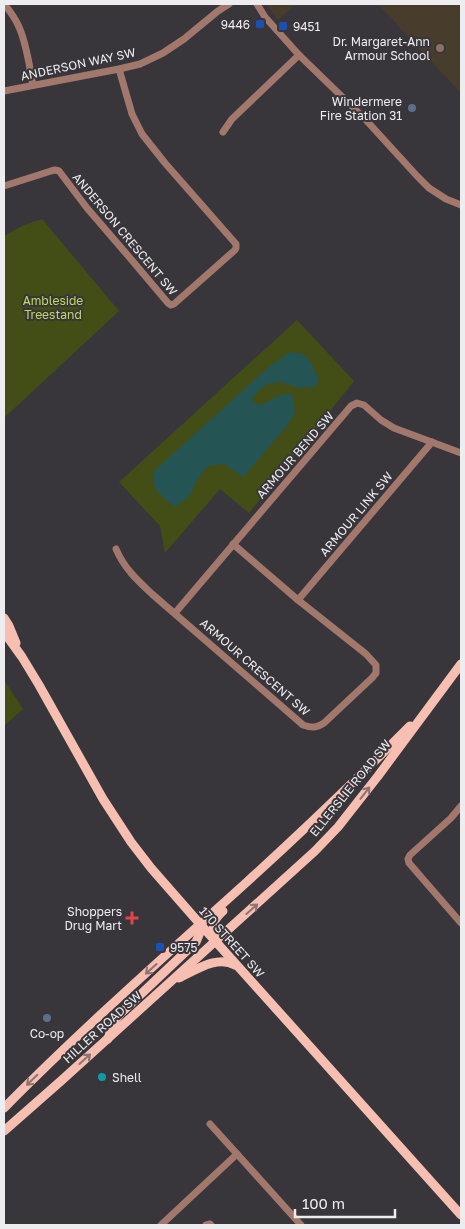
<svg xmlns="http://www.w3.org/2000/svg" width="465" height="1229" font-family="'Golos Text',sans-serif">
  <rect width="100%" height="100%" fill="#38363b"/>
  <g fill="#483d2d">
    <path d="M266 4H295L278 20Z"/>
    <path d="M378 4H461V93Z"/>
  </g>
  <g fill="#434e16">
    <path d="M42 219 119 311 4 418V236L24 225Z"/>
    <path d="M297 320 354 381 249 513 220 489 165 553 160 526 119 482Z"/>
    <path d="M4 680 23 709 4 726Z"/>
  </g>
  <path fill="#255454" d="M290 352 303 354 309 360 315 371 319 380 315 387C310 387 305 388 300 388 293 387 287 383 280 382 269 381 255 391 252 400L257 405C270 403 275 394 290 394L293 397 295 412 287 426 243 477 224 464 208 466 199 477 189 496 175 507C161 495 151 491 154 471L270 366Z"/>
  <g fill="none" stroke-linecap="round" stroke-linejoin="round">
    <g stroke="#a2776c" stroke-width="7">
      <path d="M4 4C10 11 15 18 19 27 27 45 29 65 33 85"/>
      <path d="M257 4 265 17 299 55 365 119 417 176 429 188 446 199 461 205"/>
      <path d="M4 91 119 69 140 64 163 53 184 39 218 11 229 4"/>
      <path d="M223 132 232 119 299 55"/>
      <path d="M4 186 51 171 55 170 59 171 87 208 130 258 168 303 171 305 174 304 235 250 236 248V244L165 163 142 134 132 114 119 69"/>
      <path d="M116 549C124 568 137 580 152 594L303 725C312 728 316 728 324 723L372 678 376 673V665L366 654 298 600 233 544"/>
      <path d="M298 600 432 442"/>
      <path d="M175 613 351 406 357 403 364 405 381 420 394 428 461 453"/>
      <path d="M461 806 451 818 410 855 408 859 409 863 461 923"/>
      <path d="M210 1124 301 1225"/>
      <path d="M161 1225 237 1154"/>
      <path d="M206 1225 210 1224 211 1225"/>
    </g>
    <g stroke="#f6bfb2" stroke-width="9">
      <path d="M4 618 9 626 16 643"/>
      <path d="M4 632 22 657 39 685 103 799 131 842 151 868 200 924 461 1215"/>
      <path d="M216 941C212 926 211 922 223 911"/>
      <path d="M179 978C196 970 217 955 235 965"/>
      <path d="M108 1039 113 1023 121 1013 196 942 201 930 200 924"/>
      <path d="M4 1108C82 1029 166 955 248 881 303 831 357 779 410 726"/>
      <path d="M4 1131 62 1080 315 851 338 827 378 776 461 664"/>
    </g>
  </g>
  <defs><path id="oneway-shaft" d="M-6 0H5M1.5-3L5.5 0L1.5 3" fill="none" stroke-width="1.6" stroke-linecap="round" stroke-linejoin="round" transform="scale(1.25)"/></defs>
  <g stroke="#8e7471">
    <use href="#oneway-shaft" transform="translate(365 793) rotate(-52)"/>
    <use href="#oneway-shaft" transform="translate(252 909) rotate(-42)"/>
    <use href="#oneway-shaft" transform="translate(151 969) rotate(138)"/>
    <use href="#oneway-shaft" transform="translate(85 1059) rotate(-42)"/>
    <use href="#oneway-shaft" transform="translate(32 1080) rotate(136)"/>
  </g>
  <g fill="#1a4fb4" stroke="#38363b" stroke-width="2">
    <rect x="255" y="19" width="10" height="10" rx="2.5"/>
    <rect x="278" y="21" width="10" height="10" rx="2.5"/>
    <rect x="155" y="942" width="10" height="10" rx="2.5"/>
  </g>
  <circle fill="#8d6e63" stroke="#38363b" stroke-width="2" cx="440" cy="48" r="5"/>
  <g fill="#5c6f8a" stroke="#38363b" stroke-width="2">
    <circle cx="412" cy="108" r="5"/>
    <circle cx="47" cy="1018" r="5"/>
  </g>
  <path fill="#e0444e" stroke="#38363b" stroke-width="2" d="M129.5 910.5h5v5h5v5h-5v5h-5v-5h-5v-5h5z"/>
  <circle fill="#0f9aa8" stroke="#38363b" stroke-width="2" cx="102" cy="1077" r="5"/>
  <g text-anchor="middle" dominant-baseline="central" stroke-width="4" stroke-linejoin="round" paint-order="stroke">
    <g font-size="12" fill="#edecef" stroke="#38363b" text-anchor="end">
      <text x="250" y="24">9446</text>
      <text x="293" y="26" text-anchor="start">9451</text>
      <text x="430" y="41">Dr. Margaret-Ann<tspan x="430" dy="14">Armour School</tspan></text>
      <text x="402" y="101">Windermere<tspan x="402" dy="14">Fire Station 31</tspan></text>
      <text x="122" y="911">Shoppers<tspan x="122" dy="14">Drug Mart</tspan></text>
      <text x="170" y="947" text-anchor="start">9575</text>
      <text x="47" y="1033" text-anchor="middle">Co-op</text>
      <text x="112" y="1077" text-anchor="start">Shell</text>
    </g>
    <g font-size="12" fill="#edecef" stroke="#38363b">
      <text transform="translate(78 64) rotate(-12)">ANDERSON WAY SW</text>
      <text transform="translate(125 234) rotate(50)">ANDERSON CRESCENT SW</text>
      <text transform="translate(295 455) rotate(-49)">ARMOUR BEND SW</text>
      <text transform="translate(356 514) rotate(-50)">ARMOUR LINK SW</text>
      <text transform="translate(255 667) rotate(41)">ARMOUR CRESCENT SW</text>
      <text transform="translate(350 788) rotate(-51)">ELLERSLIE ROAD SW</text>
      <text transform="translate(232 942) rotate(48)">170 STREET SW</text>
      <text transform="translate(102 1027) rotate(-42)">HILLER ROAD SW</text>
    </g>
    <g font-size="12" fill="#c0db58" stroke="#38363b">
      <text x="53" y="300">Ambleside<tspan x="53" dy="14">Treestand</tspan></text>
    </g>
  </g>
  <rect width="465" height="1229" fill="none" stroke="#edecef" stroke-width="10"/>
  <path d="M295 1209v8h100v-8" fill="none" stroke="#edecef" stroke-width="2.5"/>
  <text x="302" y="1209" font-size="15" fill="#edecef" stroke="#38363b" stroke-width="4" paint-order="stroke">100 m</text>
</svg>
